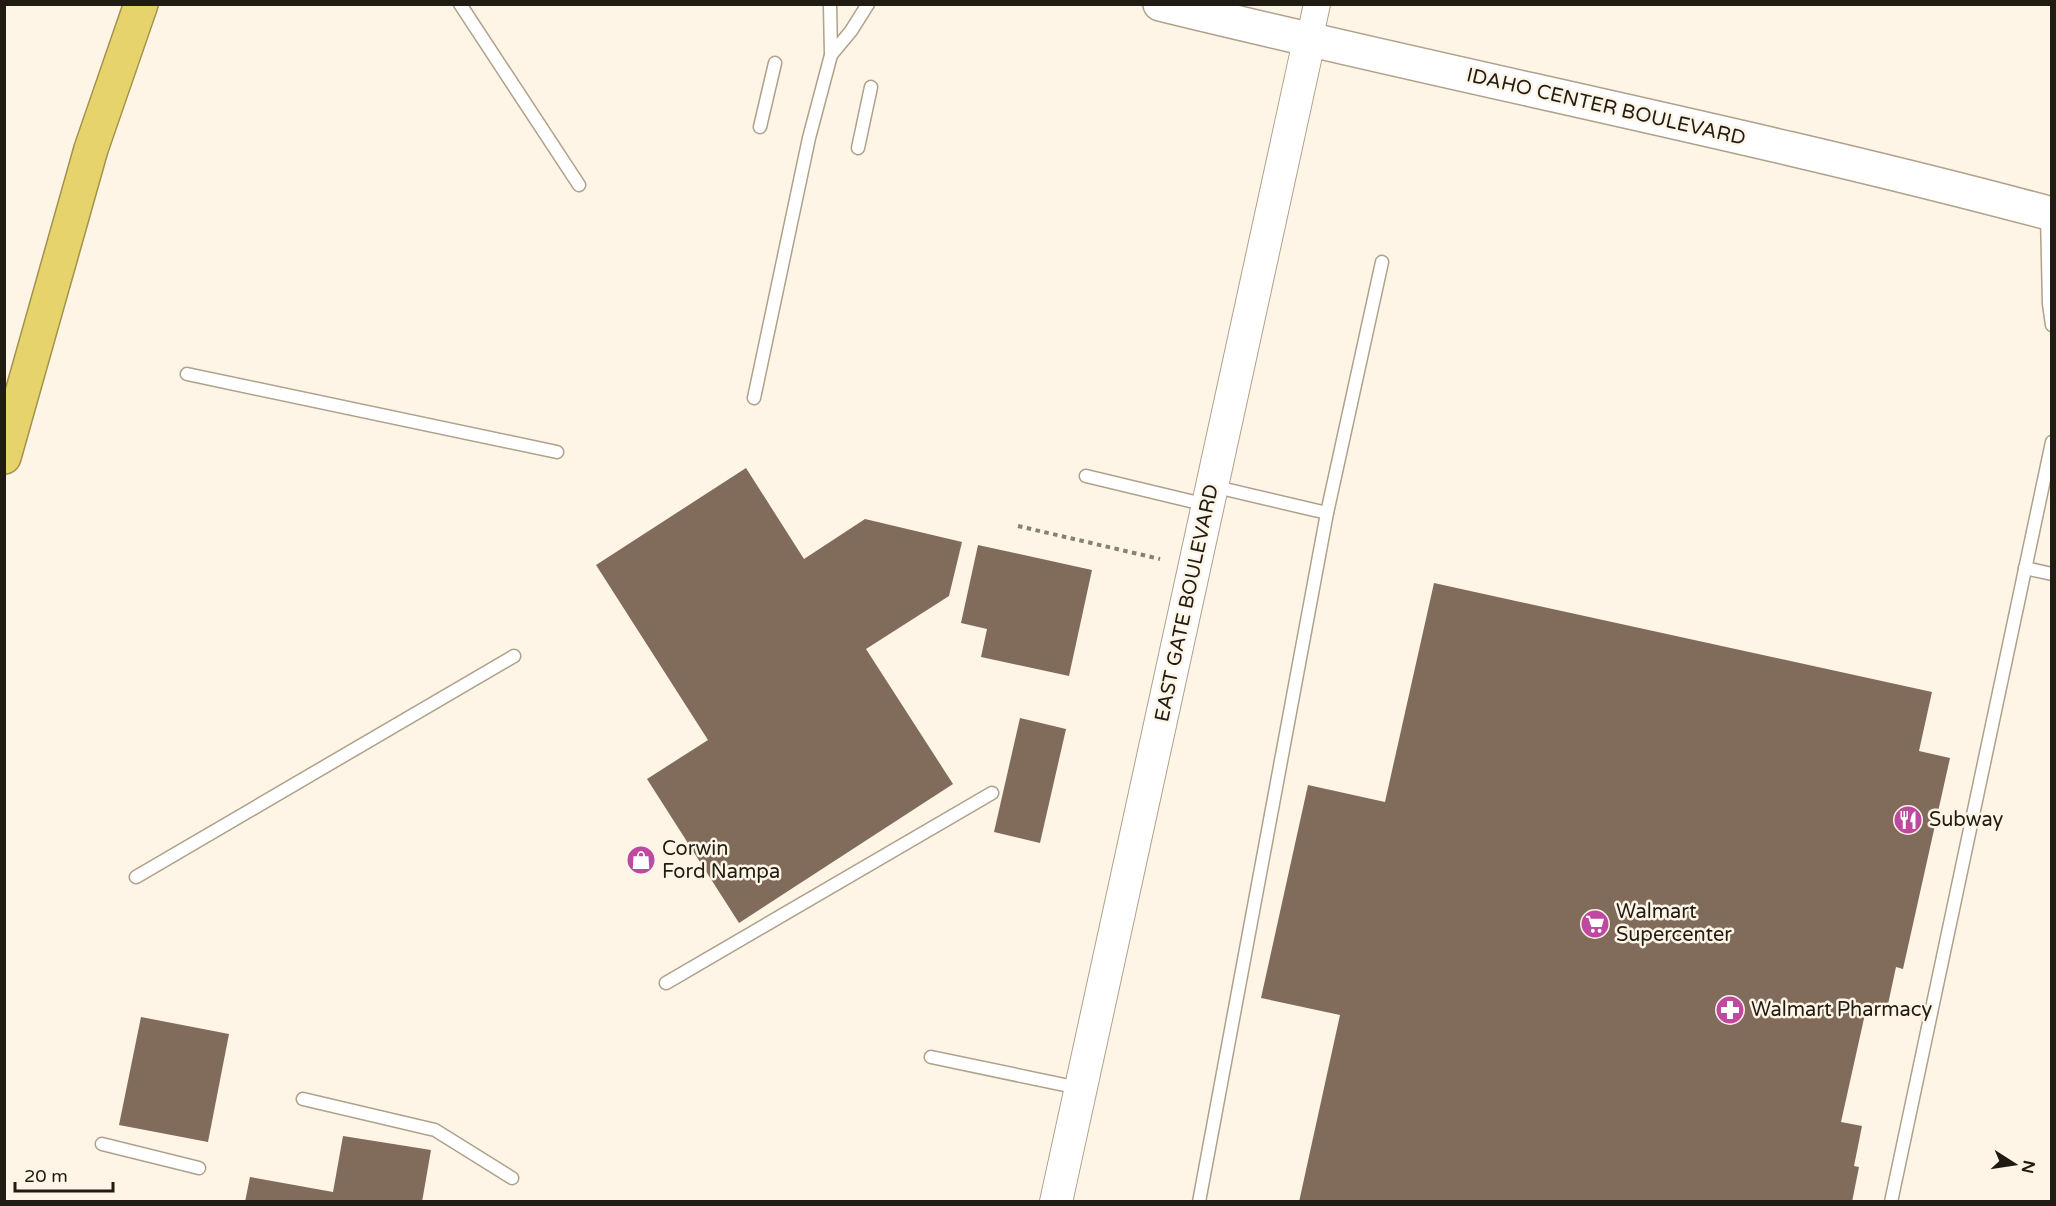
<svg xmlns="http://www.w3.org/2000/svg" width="2056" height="1206" font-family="'Varela Round',sans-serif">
  <rect width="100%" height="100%" fill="#fef5e7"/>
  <g fill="#816c5c">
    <path d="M746 468 804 559 865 519 962 542 949 596 866 649 953 784 739 923 647 779 708 740 596 565Z"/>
    <path d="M978 545 1092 570 1069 676 981 657 987 629 961 623Z"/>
    <path d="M1434 583 1932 692 1919 751 1950 758 1903 969 1896 967 1887 1009 1867 1005 1841 1122 1862 1126 1854 1166 1859 1167 1852 1202H1299L1340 1015 1261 998 1308 785 1385 802Z"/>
    <path d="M1020 718 1066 729 1040 843 994 832Z"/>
    <path d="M141 1017 229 1034 208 1142 119 1125Z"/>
    <path d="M343 1136 431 1150 422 1202H245L250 1177 333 1192Z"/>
  </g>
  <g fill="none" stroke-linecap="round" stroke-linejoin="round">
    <g stroke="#afa18b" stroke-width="15">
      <g id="service">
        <path d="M460 4 579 185"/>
        <path d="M831 55 851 31 868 4"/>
        <path d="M760 127 775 63"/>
        <path d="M858 148 871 87"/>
        <path d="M2047 214 2049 304 2052 325"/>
        <path d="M187 374 557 452"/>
        <path d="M754 398 809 138 831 55 830 4"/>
        <path d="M1086 476 1207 505"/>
        <path d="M1212 486 1327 513"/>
        <path d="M2025 568 2052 574"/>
        <path d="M136 877 514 656"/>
        <path d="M666 983 992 793"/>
        <path d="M931 1057 1079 1088"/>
        <path d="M303 1099 435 1130 512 1178"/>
        <path d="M102 1144 199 1168"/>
        <path d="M1199 1202 1327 513 1382 262"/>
        <path d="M1891 1202 2052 442"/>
      </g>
    </g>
    <g stroke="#afa18b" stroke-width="28">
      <path id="minor" d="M1309 41 1317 4"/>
    </g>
    <g stroke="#afa18b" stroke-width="34">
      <path id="tertiary" d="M1056 1202 1309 41"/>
    </g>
    <g stroke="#afa18b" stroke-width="36">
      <path id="secondary" d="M1160 4C1457 77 1757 135 2052 214"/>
    </g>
    <g stroke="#a2934c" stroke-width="36">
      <path id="motorway" d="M4 457 91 149 141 4"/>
    </g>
    <path stroke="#878075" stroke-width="4" stroke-dasharray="4.5 4.5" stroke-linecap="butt" d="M1018 526 1160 559"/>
    <use href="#service" stroke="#fff" stroke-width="12"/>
    <use href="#minor" stroke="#fff" stroke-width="26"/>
    <use href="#tertiary" stroke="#fff" stroke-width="32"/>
    <use href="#secondary" stroke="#fff" stroke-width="33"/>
    <use href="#motorway" stroke="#e7d36b" stroke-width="33"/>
  </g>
  <defs>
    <g id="restaurant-disc" transform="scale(1.5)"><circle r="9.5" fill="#bf49a1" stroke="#fef5e7"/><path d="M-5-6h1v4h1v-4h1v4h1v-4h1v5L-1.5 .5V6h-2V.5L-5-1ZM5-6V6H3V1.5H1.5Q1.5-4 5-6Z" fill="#fff"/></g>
    <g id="shop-disc" transform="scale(1.5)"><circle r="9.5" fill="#bf49a1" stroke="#fef5e7"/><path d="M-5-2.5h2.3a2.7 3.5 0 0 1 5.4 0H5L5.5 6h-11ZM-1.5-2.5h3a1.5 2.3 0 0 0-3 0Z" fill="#fff"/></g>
    <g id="supermarket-disc" transform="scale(1.5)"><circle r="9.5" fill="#bf49a1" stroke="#fef5e7"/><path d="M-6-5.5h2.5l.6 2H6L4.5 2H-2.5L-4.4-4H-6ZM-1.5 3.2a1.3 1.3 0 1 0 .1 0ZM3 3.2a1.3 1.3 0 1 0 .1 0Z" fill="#fff"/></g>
    <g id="pharmacy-disc" transform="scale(1.5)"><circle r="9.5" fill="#bf49a1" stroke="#fef5e7"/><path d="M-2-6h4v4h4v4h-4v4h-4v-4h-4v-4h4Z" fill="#fff"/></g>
  </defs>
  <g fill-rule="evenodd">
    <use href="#restaurant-disc" x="1908" y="820"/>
    <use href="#shop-disc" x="641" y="860"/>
    <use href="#supermarket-disc" x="1595" y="924"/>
    <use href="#pharmacy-disc" x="1730" y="1010"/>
  </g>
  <g text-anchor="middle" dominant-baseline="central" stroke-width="5" stroke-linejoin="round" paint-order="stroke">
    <g font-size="20" fill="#211c13" stroke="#fef5e7">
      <text transform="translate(1606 107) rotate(13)">IDAHO CENTER BOULEVARD</text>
      <text transform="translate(1187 603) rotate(-78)">EAST GATE BOULEVARD</text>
    </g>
    <g font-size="20" fill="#211c13" stroke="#fef5e7" text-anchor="start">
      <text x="1929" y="820">Subway</text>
      <text x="662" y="849">Corwin<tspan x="662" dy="23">Ford Nampa</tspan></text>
      <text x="1616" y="912">Walmart<tspan x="1616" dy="23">Supercenter</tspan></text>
      <text x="1751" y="1010">Walmart Pharmacy</text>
    </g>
  </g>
  <rect width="2056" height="1206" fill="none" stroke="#211c13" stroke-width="12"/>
  <g transform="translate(2014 1164) rotate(102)" stroke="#fef5e7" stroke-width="4.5" paint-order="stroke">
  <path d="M0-4.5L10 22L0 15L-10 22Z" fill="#211c13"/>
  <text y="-9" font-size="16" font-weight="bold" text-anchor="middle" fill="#211c13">N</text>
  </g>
  <path d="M15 1182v9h98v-9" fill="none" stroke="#211c13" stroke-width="3"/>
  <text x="24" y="1182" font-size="18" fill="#211c13" stroke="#fef5e7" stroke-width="4.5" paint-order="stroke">20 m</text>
</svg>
